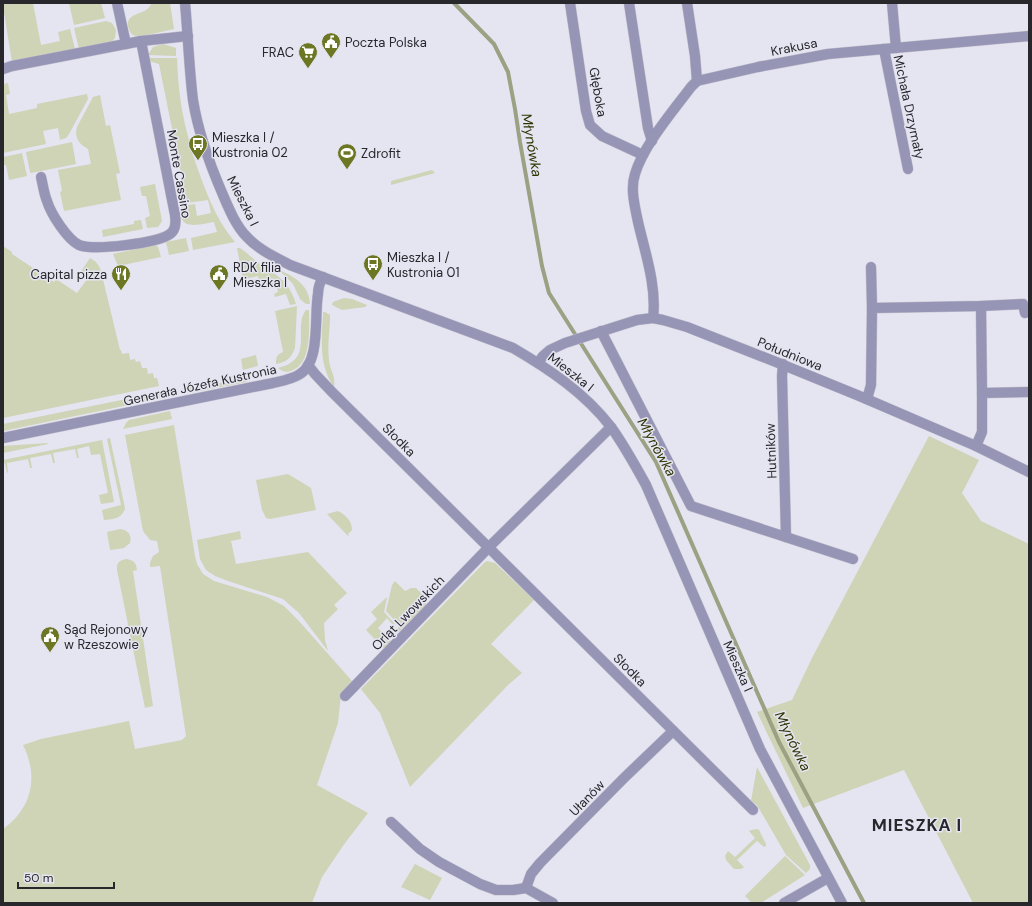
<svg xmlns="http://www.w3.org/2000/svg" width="1032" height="906" font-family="'DM Sans',sans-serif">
  <rect width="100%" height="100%" fill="#e5e4f1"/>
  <g fill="#ced4b5">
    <path d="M4 3H33L41 45 60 41 58 32 70 29 75 49 12 62 3 6Z"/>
    <path d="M69 3H101L105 18 74 25Z"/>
    <path d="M152 3H170L174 29 138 37C133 35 130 34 129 29 124 16 137 15 146 10 148 9 150 6 152 3Z"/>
    <path d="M106 21 112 23 116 30 115 38 111 43 79 49 74 28Z"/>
    <path d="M163 44 176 48V56L148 55 153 47Z"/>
    <path d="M149 58H177C178 89 182 118 191 147H190C202 180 212 215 235 242L193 250 191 238 217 232 214 222C204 223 186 230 181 218 179 213 179 211 182 206L195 204 197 216 211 213 208 200 187 203 159 64 149 61Z"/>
    <path d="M8 83 10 94 6 95 9 114 37 108V104L87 94 88 99 69 134 66 138 60 140 58 128 43 131 46 144 3 153V84Z"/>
    <path d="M100 95 106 126 110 125 120 173 116 174 121 200 64 211 60 192 62 191 58 170 91 164 88 149C79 144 74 138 77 127L93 97Z"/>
    <path d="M72 142 76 164 31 173 30 172 26 152Z"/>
    <path d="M22 153 27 176 9 180 6 165H3V157Z"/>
    <path d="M432 170 435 173 391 185V181Z"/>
    <path d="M155 184 162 221 158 227 147 228 145 218 150 216 146 196H142L140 187Z"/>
    <path d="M141 220 143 229 103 237 102 230 134 224V221Z"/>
    <path d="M186 238 189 251 169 255 166 242Z"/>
    <path d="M3 243 4 244 3 246 12 252V254L54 282 56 279 77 293 88 278 80 273 90 258C96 261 99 265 101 271L120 350H121L122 354 129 353 130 360 135 359 136 362 140 361 142 368H147L148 374 153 373 154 378H157L159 386 3 418Z"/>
    <path d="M155 245 158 247 161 257 118 266 113 254Z"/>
    <path d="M237 248H240C246 252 251 257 257 262 277 276 288 279 296 304L290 305 286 294 275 297 274 294 278 292 277 288 275 287 263 289 261 288 258 276 243 279Z"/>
    <path d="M279 270C295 277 309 285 310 304H306L300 299 293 284Z"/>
    <path d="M344 298 352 299 367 305 365 307 342 310 332 305 333 302Z"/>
    <path d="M297 306 295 348C291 358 287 362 276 364 276 356 277 355 283 352L275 311Z"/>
    <path d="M306 310H309C309 328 312 362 293 370 287 373 283 372 278 368 316 359 292 328 306 310Z"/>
    <path d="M323 312H325L330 315C330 330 327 345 329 360 330 371 336 376 334 387 318 364 322 338 323 312Z"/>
    <path d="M256 355 258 366 243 370 241 359Z"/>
    <path d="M246 375 247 382 190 393 187 391V388L194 386 201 387 228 381Z"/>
    <path d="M166 391 167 397 3 431V424Z"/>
    <path d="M170 411 172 419 123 429 126 423 129 420Z"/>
    <path d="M174 425 195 556 197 564 203 574 214 581 267 597 284 606 298 620 352 681 341 694 338 723 317 785 368 813 345 843 322 877 312 903H3V829C32 808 39 777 23 745L41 739 129 721 135 749 182 740 186 736 160 566 150 567V563L153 556 159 552 157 541 150 540 143 531 125 435Z"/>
    <path d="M929 436 979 460 962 493 981 521 1029 544V903H973L904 770 803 808 757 712 792 700 812 658Z"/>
    <path d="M110 438 125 508C122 519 113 519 104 520L102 510 121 505 107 439Z"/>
    <path d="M102 440 114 502 101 504 99 495 108 493 100 454 91 455 89 446 77 449 79 458H77L75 449 53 453 55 463H53L51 454 30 458 32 468H30L28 459 7 463 8 472 7 473 5 463 3 464V460Z"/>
    <path d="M47 443 48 444 3 453V446Z"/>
    <path d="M288 474 311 488 316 510 270 519 266 518 262 510 256 480Z"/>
    <path d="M338 511C346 515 352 521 352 530L348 534 349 537 327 514Z"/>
    <path d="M120 529C128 530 132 535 130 543L124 548 110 550 107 532Z"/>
    <path d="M240 531 241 539 231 541 236 564 308 552 347 593 334 605 338 609 324 623 325 640 328 651 299 613 283 599 228 581 215 576 206 570 200 559 197 540Z"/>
    <path d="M126 559C134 560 136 563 137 570L133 571 153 706 145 708 117 570C116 563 120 560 126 559Z"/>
    <path d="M487 561 495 563 534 600 491 644 522 673 508 685 410 787 380 713 361 689 484 563Z"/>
    <path d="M395 581 405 591 411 588H416C421 593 426 598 426 605L399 632 396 629 400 626 386 611 392 585Z"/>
    <path d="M387 597 384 612 395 624 393 625 387 618 378 628 391 641 384 649 366 630 377 619 371 612Z"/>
    <path d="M757 767 810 865V869L806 873 786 855 757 805 751 801Z"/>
    <path d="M757 829 759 830 766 844V846L764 847 757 841 737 860 744 867 741 869H734L726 860 725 856 728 851 735 857 755 838 749 831 751 830Z"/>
    <path d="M785 856 805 875 761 903H752L745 896Z"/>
    <path d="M415 864 442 878 430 900 401 887Z"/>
  </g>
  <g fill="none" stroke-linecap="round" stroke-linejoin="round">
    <path stroke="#9ba182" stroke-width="4" d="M454 3 494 44 508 72 515 109 520 142 542 266 549 293 656 462 779 742 864 903"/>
    <g stroke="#c3c2ce" stroke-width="11">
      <g id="minor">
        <path d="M117 3 126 44"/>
        <path d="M185 3C188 35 189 68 193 100 198 132 210 165 223 195 229 209 236 226 247 237 259 250 275 257 290 265L513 348C549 369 585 393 611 427 624 445 635 465 646 485L760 749 842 903"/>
        <path d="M570 3 586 111 590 125 602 136 643 155"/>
        <path d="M629 3 648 128 652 141"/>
        <path d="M687 3 695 56 697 81"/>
        <path d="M892 3 896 48"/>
        <path d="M884 49 908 169"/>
        <path d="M3 69 12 66 141 41 188 36"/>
        <path d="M697 81 758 67 828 54 1029 36"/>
        <path d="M41 177C43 185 44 194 47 201 51 214 67 239 79 245 94 251 158 243 170 234 176 230 176 222 175 215L141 41"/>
        <path d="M871 267 872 308"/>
        <path d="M981 306 982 393"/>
        <path d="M653 318C657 287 645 252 638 222 635 207 630 189 635 174 643 146 673 111 691 87L697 81"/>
        <path d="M601 331 691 506 853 559"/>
        <path d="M538 363 543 356 550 350 565 343 637 320 653 318 663 320 687 327 776 362 857 395 976 446 1029 472"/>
        <path d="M783 364 782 376 786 537"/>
        <path d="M308 365 315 374 332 392 753 810"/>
        <path d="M867 399 871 385 872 308 981 306 1023 304 1025 313"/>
        <path d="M3 438 273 383C282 381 293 379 300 374 321 361 314 316 318 294 318 288 320 282 323 277"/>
        <path d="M976 446 982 432V393L1029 392"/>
        <path d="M345 696 493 543 611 427"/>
        <path d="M391 822 420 849 439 862 480 884 496 890H513L526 888 553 903"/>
        <path d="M526 888 531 874 540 863 624 778 673 731"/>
        <path d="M784 903 828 878"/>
      </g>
    </g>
    <use href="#minor" stroke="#9795b5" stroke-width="10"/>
  </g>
  <defs>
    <g id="civic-pin" transform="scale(1)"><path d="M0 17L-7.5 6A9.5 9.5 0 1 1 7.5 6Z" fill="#6d7723" stroke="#e5e4f1"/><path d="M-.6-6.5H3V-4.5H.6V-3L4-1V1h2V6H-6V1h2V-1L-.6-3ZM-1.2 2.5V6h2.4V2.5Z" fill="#fff"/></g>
    <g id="supermarket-pin" transform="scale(1)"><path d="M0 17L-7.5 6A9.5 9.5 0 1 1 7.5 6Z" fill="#6d7723" stroke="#e5e4f1"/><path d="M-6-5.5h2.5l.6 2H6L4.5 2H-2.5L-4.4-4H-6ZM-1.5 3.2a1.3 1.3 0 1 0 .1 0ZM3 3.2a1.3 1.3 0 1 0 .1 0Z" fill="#fff"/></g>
    <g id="bus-pin" transform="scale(1)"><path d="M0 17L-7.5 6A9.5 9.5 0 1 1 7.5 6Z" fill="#6d7723" stroke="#e5e4f1"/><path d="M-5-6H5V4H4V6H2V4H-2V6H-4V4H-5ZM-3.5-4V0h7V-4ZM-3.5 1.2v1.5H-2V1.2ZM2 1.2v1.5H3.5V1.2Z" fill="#fff"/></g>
    <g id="stadium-pin" transform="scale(1)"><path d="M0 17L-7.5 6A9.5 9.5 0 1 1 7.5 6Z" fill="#6d7723" stroke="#e5e4f1"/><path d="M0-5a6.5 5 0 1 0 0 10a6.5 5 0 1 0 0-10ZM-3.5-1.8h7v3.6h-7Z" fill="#fff"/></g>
    <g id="restaurant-pin" transform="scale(1)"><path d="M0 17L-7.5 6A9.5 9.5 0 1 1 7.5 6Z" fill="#6d7723" stroke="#e5e4f1"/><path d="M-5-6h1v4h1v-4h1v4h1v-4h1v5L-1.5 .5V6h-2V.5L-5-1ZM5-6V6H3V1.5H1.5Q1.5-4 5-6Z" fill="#fff"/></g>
  </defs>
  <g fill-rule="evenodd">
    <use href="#civic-pin" x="331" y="42"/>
    <use href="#supermarket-pin" x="308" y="52"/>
    <use href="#bus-pin" x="198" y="144"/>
    <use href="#stadium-pin" x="347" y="153"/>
    <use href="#bus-pin" x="373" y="264"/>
    <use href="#restaurant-pin" x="121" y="274"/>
    <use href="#civic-pin" x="219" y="274"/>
    <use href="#civic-pin" x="50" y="636"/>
  </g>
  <g text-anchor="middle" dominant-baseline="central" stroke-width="3" stroke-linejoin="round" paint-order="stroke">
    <g font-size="13" fill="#27272c" stroke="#e5e4f1" text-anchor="start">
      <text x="345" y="42">Poczta Polska</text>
      <text x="294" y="52" text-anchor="end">FRAC</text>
      <text x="212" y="137">Mieszka I /<tspan x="212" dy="15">Kustronia 02</tspan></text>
      <text x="361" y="153">Zdrofit</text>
      <text x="387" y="257">Mieszka I /<tspan x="387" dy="15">Kustronia 01</tspan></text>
      <text x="233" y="267">RDK filia<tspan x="233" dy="15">Mieszka I</tspan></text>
      <text x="107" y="274" text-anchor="end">Capital pizza</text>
      <text x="64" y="629">Sąd Rejonowy<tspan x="64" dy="15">w Rzeszowie</tspan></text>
    </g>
    <g font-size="13" fill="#27272c" stroke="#e5e4f1">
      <text transform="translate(794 47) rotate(-11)">Krakusa</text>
      <text transform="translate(598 92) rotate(80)">Głęboka</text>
      <text transform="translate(909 107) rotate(78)">Michała Drzymały</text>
      <text transform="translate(179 174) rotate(80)">Monte Cassino</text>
      <text transform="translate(243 201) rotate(63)">Mieszka I</text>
      <text transform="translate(790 354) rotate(22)">Południowa</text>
      <text transform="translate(571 372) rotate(38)">Mieszka I</text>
      <text transform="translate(200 385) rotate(-12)">Generała Józefa Kustronia</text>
      <text transform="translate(399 440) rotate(45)">Słodka</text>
      <text transform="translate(771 451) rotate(-92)">Hutników</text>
      <text transform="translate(408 613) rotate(-46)">Orląt Lwowskich</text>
      <text transform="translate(738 666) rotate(66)">Mieszka I</text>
      <text transform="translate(630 670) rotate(45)">Słodka</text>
      <text transform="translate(587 798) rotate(-46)">Ułanów</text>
    </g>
    <g font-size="14" font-style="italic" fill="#2e3400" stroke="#e5e4f1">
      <text transform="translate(532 145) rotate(80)">Młynówka</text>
      <text transform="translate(657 447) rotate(61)">Młynówka</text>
      <text transform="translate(793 741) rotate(64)">Młynówka</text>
    </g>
    <g font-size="17" font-weight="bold" letter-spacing="1" fill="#27272c" stroke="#e5e4f1">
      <text x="917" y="825">MIESZKA I</text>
    </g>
  </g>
  <rect width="1032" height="906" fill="none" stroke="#27272c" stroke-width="8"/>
  <path d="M18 882v6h96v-6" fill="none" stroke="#27272c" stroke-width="2"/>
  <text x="24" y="882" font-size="12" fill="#27272c" stroke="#e5e4f1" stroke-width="3" paint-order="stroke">50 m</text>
</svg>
